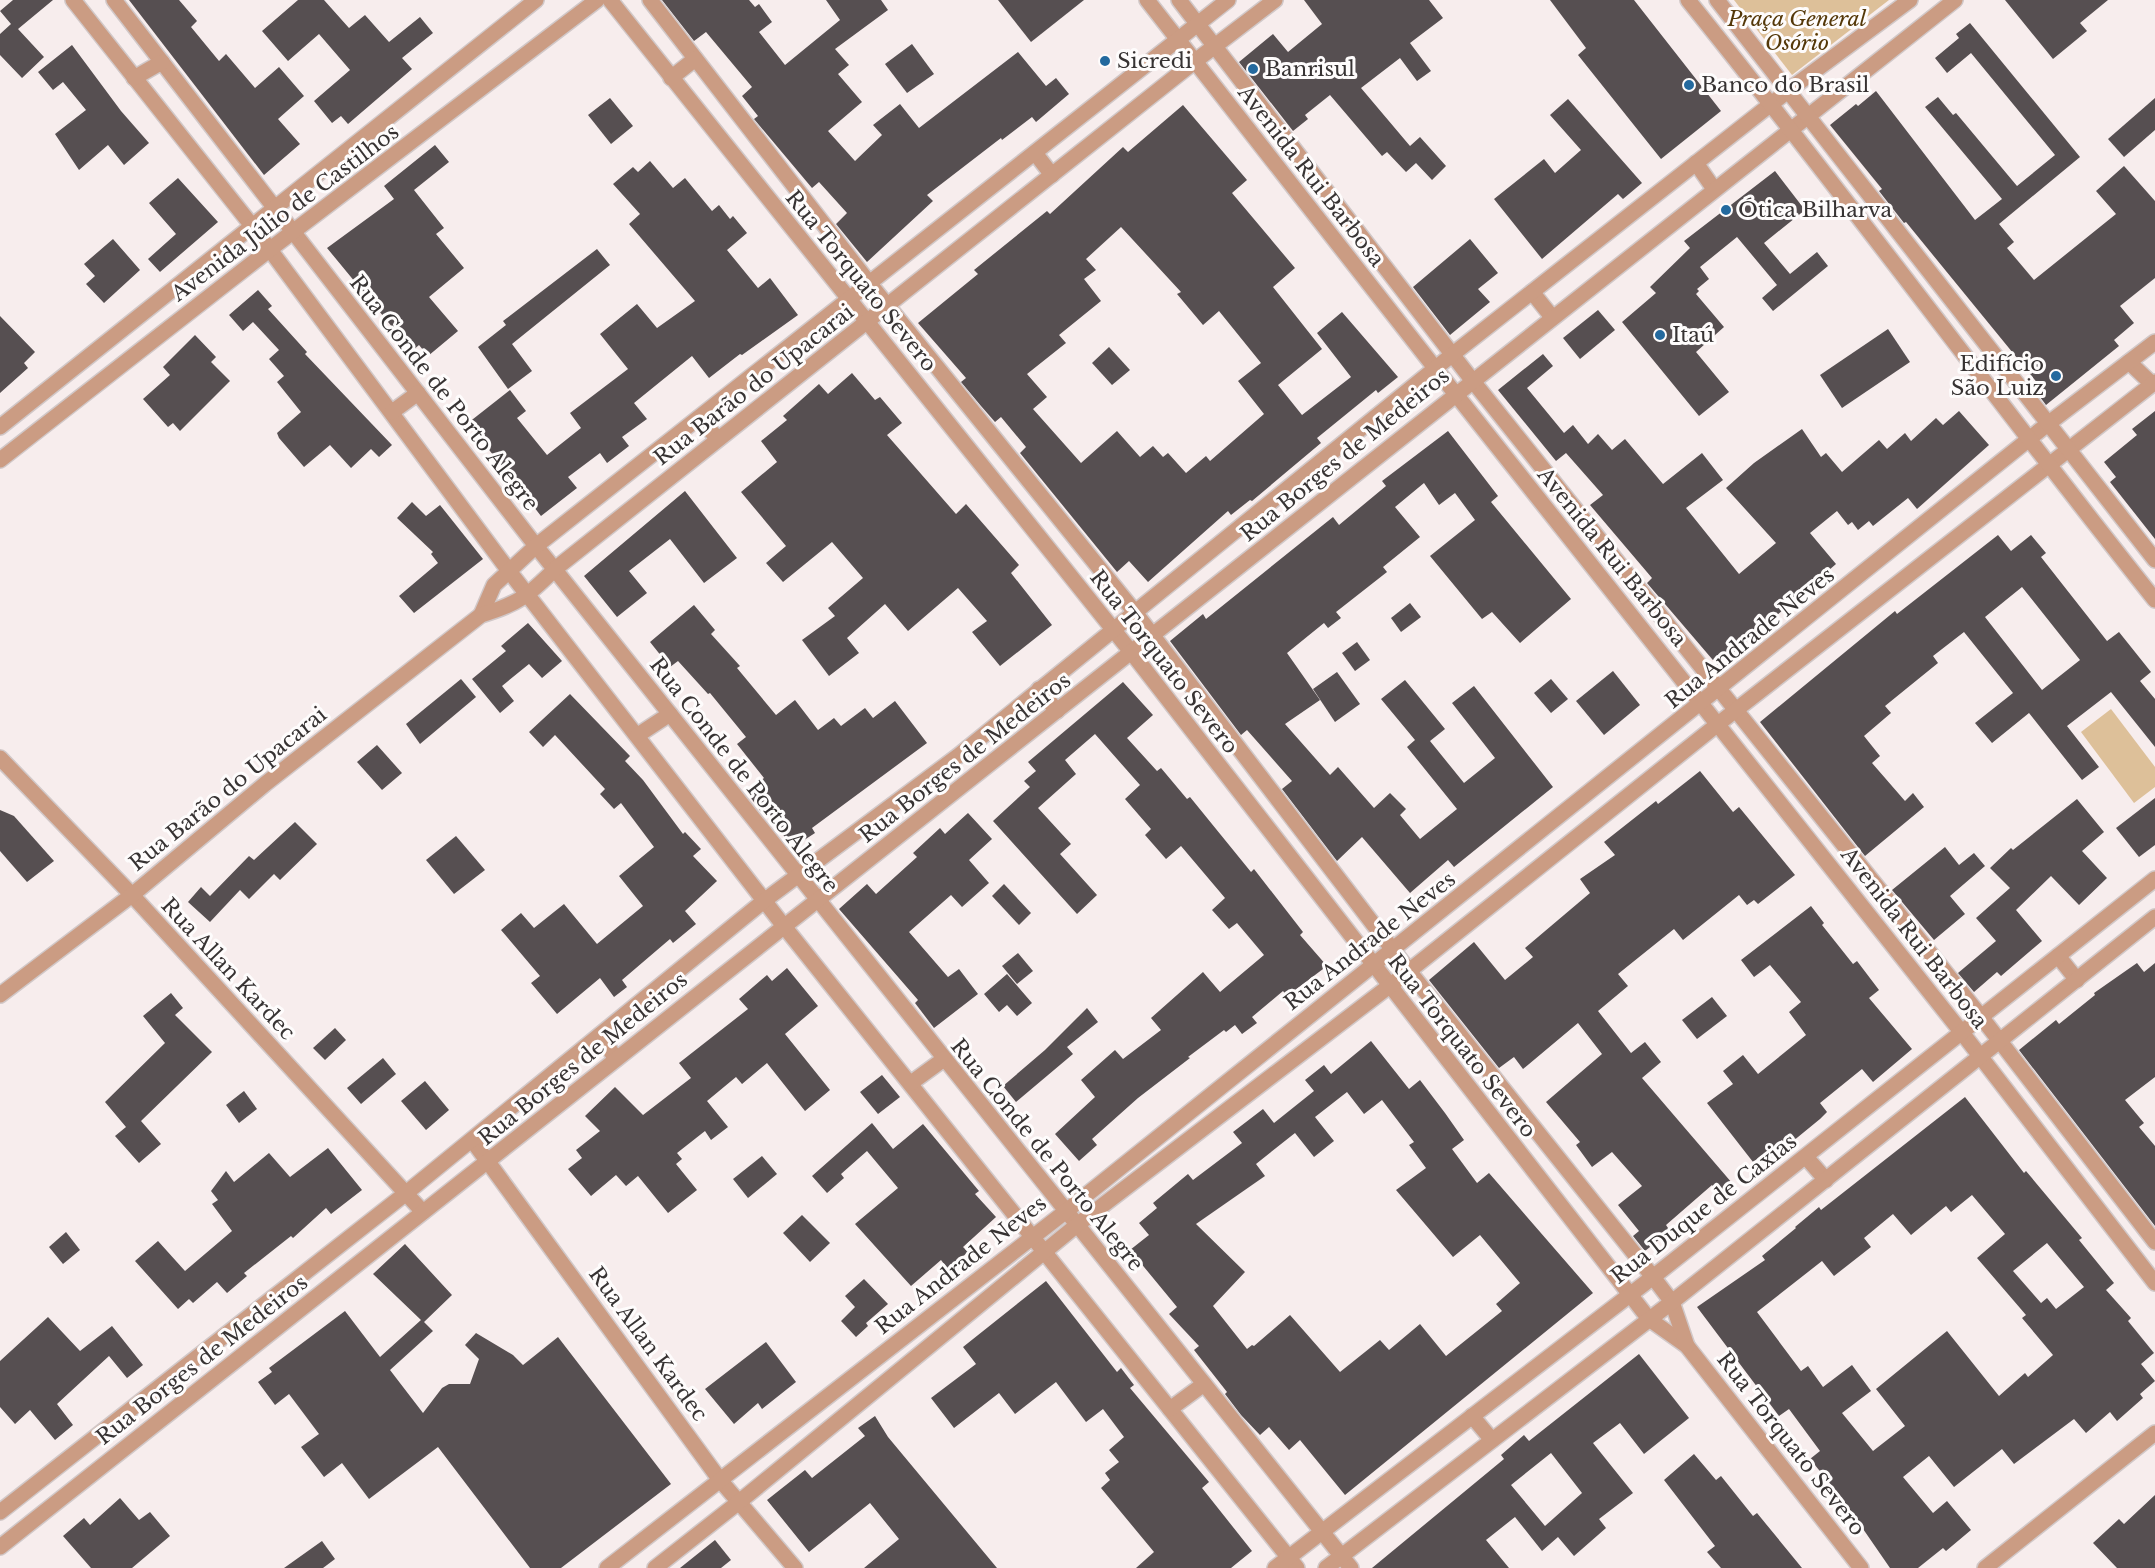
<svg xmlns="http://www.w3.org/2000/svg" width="2155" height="1568" font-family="'Libre Baskerville',serif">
  <rect width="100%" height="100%" fill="#f7eded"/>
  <g fill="#ddc099">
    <path d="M1734 0H1889L1792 75Z"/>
    <path d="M2111 709 2155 767V787L2134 803 2081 732Z"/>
  </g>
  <g fill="#564f51" fill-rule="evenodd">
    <path d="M13 0H53L18 29 44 57 22 78 0 55V34L11 24 0 11Z"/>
    <path d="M129 0H179L197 21 191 27 219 61 226 54 255 88 279 67 304 96 278 119 300 144 264 175Z"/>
    <path d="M298 0H324L349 28 365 15 389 42 420 17 433 33 402 58 412 69 348 124 341 116 332 123 314 101 350 70 319 34 288 61 262 31Z"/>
    <path d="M662 0H749L755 7 759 4 772 22 759 32 785 65 840 20 826 0H881L888 10 835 49 849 65 838 74 862 102 828 131 855 161 882 135 873 125 900 104 919 128 1018 52 1046 86 1056 78 1069 94 1036 122 1032 117 1002 140 1001 138 927 195 933 201 867 262 836 224 847 213 819 182 812 188 754 119 758 116 742 96 752 87 706 32 694 41Z"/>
    <path d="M998 0H1084L1031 42Z"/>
    <path d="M1304 0H1429L1443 18 1410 43 1431 71 1417 81 1400 58 1361 88 1410 146 1420 137 1446 166 1432 180 1416 163 1406 172 1387 152 1382 156 1330 95 1305 115 1308 119 1293 131 1239 62 1273 34 1288 52 1322 24Z"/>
    <path d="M1550 0H1634L1721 111 1661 159 1578 55 1586 48Z"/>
    <path d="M2005 0H2108L2080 23 2087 31 2053 59Z"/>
    <path d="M1970 23 2080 157 1999 224 2014 242 2007 248 2034 280 2116 214 2096 191 2124 166 2155 201V278L2120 306 2134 323 2114 340 2119 346 2046 405 2034 389 2039 385 1906 222 1904 223 1879 191 1882 189 1830 125 1856 104 1858 106 1876 91 1975 220 2002 199 1925 107 1938 97 1953 115 1956 113 2017 186 2055 155 1971 53 1947 73 1935 58 1959 38 1956 34Z"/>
    <path d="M912 44 934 74 907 93 885 64Z"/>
    <path d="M72 45 121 111 149 143 124 165 108 145 79 170 55 134 86 110 63 82 53 90 38 72Z"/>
    <path d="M610 98 633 126 611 144 588 115Z"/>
    <path d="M2155 98V130L2124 157 2108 139Z"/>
    <path d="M1568 99 1642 183 1623 199 1618 194 1542 259 1494 199 1544 159 1555 173 1581 150 1550 115Z"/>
    <path d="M1183 105 1247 180 1232 193 1295 268 1273 287 1322 349 1278 385 1302 415 1351 377 1317 333 1342 312 1398 377 1378 393 1376 390 1317 438 1321 443 1252 501 1250 500 1231 515 1228 511 1148 582 1129 561 1117 572 1020 453 1026 447 1001 417 995 422 981 406 961 382 966 378 918 323 978 274 974 270 1047 211 1050 214 1123 147 1128 152ZM1121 227 1181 292 1177 294 1203 325 1219 311 1261 363 1238 381 1264 414 1210 461 1206 456 1186 473 1168 453 1163 457 1153 446 1140 457 1117 431 1081 463 1033 409 1047 397 1027 374 1066 343 1059 335 1101 301 1084 279 1096 270 1086 259Z"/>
    <path d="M435 145 449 162 414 190 444 228 436 234 464 268 429 297 458 331 428 356 419 345 412 351 327 248 394 199 384 186Z"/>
    <path d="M650 161 673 188 685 178 712 211 719 205 730 219 733 216 747 233 727 250 758 288 770 278 798 315 742 355 740 354 709 378 692 356 634 403 647 419 622 437 629 446 607 463 600 453 568 477 577 488 541 516 468 423 510 390 526 411 517 418 547 455 581 428 570 413 628 369 600 334 637 304 657 328 695 301 629 224 640 214 613 184 633 167 638 172Z"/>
    <path d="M1775 171 1805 210 1764 243 1790 274 1817 252 1828 266 1773 311 1762 298 1777 285 1737 237 1700 267 1709 279 1697 289 1699 291 1696 294 1724 327 1696 352 1729 392 1699 416 1622 322 1656 293 1650 287 1690 248 1684 241Z"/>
    <path d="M178 178 218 222 160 272 148 259 176 234 149 203Z"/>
    <path d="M113 239 140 270 104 303 86 284 95 276 84 264Z"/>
    <path d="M1470 239 1498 273 1478 289 1490 302 1450 335 1413 287Z"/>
    <path d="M597 249 610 265 512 344 532 371 508 389 478 347 506 325 503 321Z"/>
    <path d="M258 290 272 306 268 309 307 352 305 354 392 445 379 457 371 449 351 468 330 445 304 467 279 438 277 433 301 412 277 382 284 376 269 359 279 350 253 322 243 331 229 315Z"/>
    <path d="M1598 310 1615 330 1580 359 1563 338Z"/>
    <path d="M0 316 35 352 24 363 28 368 0 393Z"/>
    <path d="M1888 329 1910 362 1842 408 1820 375Z"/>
    <path d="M195 335 216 357 211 362 230 381 180 431 173 423 168 427 143 399 170 375 163 367Z"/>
    <path d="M1109 347 1130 370 1112 385 1092 363Z"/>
    <path d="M1543 354 1553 366 1527 388 1564 433 1573 425 1588 444 1598 434 1612 450 1625 439 1663 484 1702 453 1723 480 1686 508 1739 574 1776 543 1726 488 1754 463 1802 429 1821 457 1826 453 1842 472 1879 440 1887 449 1905 433 1911 441 1936 418 1943 425 1959 411 1989 445 1917 509 1908 498 1873 526 1869 521 1858 530 1852 522 1848 525 1837 511 1810 533 1836 564 1718 666 1647 583 1652 578 1590 505 1603 495 1566 453 1556 461 1498 390Z"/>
    <path d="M852 373 875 400 880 397 902 423 887 435 956 514 966 504 1019 565 1011 573 1052 625 1000 666 972 632 987 621 958 588 908 631 885 604 847 638 859 653 829 676 802 640 835 616 828 608 863 578 832 542 783 582 766 563 786 546 741 492 777 462 761 441 787 420 783 416 819 384 828 394Z"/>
    <path d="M2155 411V539L2110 482 2116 477 2104 462 2137 435 2132 429Z"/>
    <path d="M1448 431 1498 496 1491 502 1571 599 1520 643 1492 612 1482 619 1430 556 1475 520 1455 493 1439 505 1424 483 1395 507 1420 537 1383 567 1387 572 1336 612 1341 618 1328 628 1324 623 1287 653 1320 700 1285 724 1330 775 1338 767 1374 808 1390 793 1406 809 1400 815 1420 839 1457 809 1407 747 1415 740 1381 699 1405 680 1445 729 1430 741 1464 783 1495 758 1452 703 1474 686 1553 787 1454 867 1448 860 1410 893 1362 837 1337 861 1282 789 1292 781 1247 730 1241 735 1170 641 1203 614 1206 619 1333 517 1339 525 1386 486 1382 481Z"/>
    <path d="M685 491 737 558 704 583 670 539 629 571 647 593 617 617 584 576Z"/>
    <path d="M412 502 426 516 440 505 483 559 414 613 399 596 438 563 431 554 433 552 397 518Z"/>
    <path d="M1998 535 2011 551 2031 535 2046 553 2041 557 2107 641 2119 632 2151 672 2140 681 2155 699V747L2111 692 2067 726 2099 767 2082 780 2029 713 1992 743 1975 723 2013 693 1964 632 1933 656 1938 663 1885 706 1891 713 1864 736 1880 756 1872 763 1905 801 1913 793 1924 807 1865 856 1760 722 1895 611 1897 614ZM2022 587 2080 660 2042 690 1985 617Z"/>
    <path d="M1410 603 1421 617 1401 632 1391 618Z"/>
    <path d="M694 605 715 630 711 634 740 666 737 668 776 715 795 700 818 730 834 718 841 726 865 708 873 718 895 701 927 743 812 828 815 833 792 848 766 809 761 812 746 791 764 778 737 744 746 737 710 693 708 694 678 661 670 667 650 642Z"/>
    <path d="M528 623 562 661 542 678 529 664 502 686 514 701 500 713 472 679 506 651 501 646Z"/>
    <path d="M1357 642 1370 660 1355 671 1342 653Z"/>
    <path d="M1613 671 1640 705 1604 735 1576 701Z"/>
    <path d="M1337 672 1360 704 1335 722 1313 689Z"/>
    <path d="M461 679 476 697 420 744 406 724Z"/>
    <path d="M1551 679 1568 699 1551 713 1534 693Z"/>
    <path d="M1123 682 1153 715 1127 738 1157 771 1161 768 1187 799 1190 797 1251 872 1254 869 1303 932 1300 935 1327 966 1287 996 1283 991 1252 1017 1257 1023 1242 1034 1235 1025 1226 1032 1224 1030 1188 1057 1190 1058 1138 1098 1092 1139 1097 1145 1079 1161 1055 1134 1095 1097 1081 1080 1115 1050 1123 1059 1161 1030 1151 1018 1203 972 1220 992 1264 955 1237 923 1229 929 1212 910 1225 898 1181 846 1166 859 1145 835 1151 829 1125 799 1140 785 1095 734 1065 760 1076 774 1038 808 1071 844 1060 854 1097 895 1077 914 993 821 1030 787 1024 781 1036 771 1028 762Z"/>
    <path d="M570 694 630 756 625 761 643 780 683 834 685 832 701 849 693 856 717 881 685 911 696 924 673 943 670 939 622 980 627 987 614 997 600 978 557 1014 531 983 540 976 501 930 521 913 534 928 564 904 597 944 643 906 619 876 654 847 621 803 614 809 600 794 605 789 555 735 543 747 529 732Z"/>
    <path d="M377 745 402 773 382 790 357 762Z"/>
    <path d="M1700 771 1733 812 1739 807 1795 875 1758 904 1754 900 1747 905 1739 895 1683 940 1674 929 1618 974 1628 986 1598 1011 1631 1053 1645 1042 1661 1062 1642 1078 1732 1183 1719 1194 1712 1185 1666 1225 1670 1231 1645 1251 1633 1236 1639 1231 1618 1205 1642 1186 1612 1152 1592 1167 1576 1145 1580 1142 1546 1102 1602 1054 1578 1023 1523 1069 1514 1057 1499 1068 1429 980 1474 942 1505 980 1533 957 1525 948 1590 893 1580 879 1615 855 1604 842 1656 801 1658 804Z"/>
    <path d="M2155 798V845L2139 857 2116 828Z"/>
    <path d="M2077 799 2104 832 2082 851 2107 878 2079 905 2051 876 2016 910 2042 941 2001 976 1997 972 1974 992 1958 973 1996 941 1976 918 2010 888 1990 868 2011 848 2013 850Z"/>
    <path d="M0 810 14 816 54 861 27 882 0 851Z"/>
    <path d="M968 813 992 839 969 860 989 883 962 907 951 895 909 932 948 977 959 969 978 994 934 1028 915 1003 918 1000 839 909 867 884 876 894 917 857 913 853 940 828 945 834Z"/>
    <path d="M295 822 317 844 280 880 274 874 249 899 240 890 210 922 188 902 201 887 210 896 249 856 254 860Z"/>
    <path d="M456 836 485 870 454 894 426 860Z"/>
    <path d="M1945 847 1959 865 1974 853 1985 866 1950 896 1965 914 1934 940 1892 890Z"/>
    <path d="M1004 884 1031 913 1019 925 992 896Z"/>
    <path d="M1811 906 1824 923 1822 925 1853 964 1857 961 1879 990 1869 998 1912 1049 1873 1082 1862 1069 1820 1103 1827 1112 1820 1119 1787 1146 1782 1140 1753 1162 1707 1103 1733 1084 1723 1071 1743 1055 1758 1074 1806 1035 1789 1012 1801 1002 1770 965 1754 977 1741 960Z"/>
    <path d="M1018 953 1033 971 1017 984 1002 966Z"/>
    <path d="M2137 963 2144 972 2155 963V1077L2125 1100 2144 1123 2139 1127 2155 1146V1226L2019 1050 2056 1020 2059 1024 2095 995 2094 993Z"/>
    <path d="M787 968 818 1006 785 1034 830 1090 805 1111 767 1063 742 1084 736 1077 707 1101 728 1127 711 1140 705 1131 677 1153 682 1159 676 1164 697 1190 668 1213 638 1176 626 1186 616 1175 591 1196 568 1169 582 1158 576 1150 600 1131 585 1116 615 1087 643 1115 691 1078 679 1063 748 1009 739 999 767 975 772 981Z"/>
    <path d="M1007 974 1032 1003 1017 1016 1007 1005 999 1012 984 994Z"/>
    <path d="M171 993 183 1008 175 1015 212 1052 141 1121 161 1144 139 1163 115 1136 126 1127 105 1102 165 1043 143 1016Z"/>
    <path d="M1712 997 1727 1016 1697 1039 1682 1020Z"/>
    <path d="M1087 1008 1098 1022 1067 1047 1073 1054 1016 1102 1003 1086 1045 1050Z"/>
    <path d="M335 1028 346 1040 325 1060 313 1048Z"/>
    <path d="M1371 1041 1409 1089 1420 1080 1445 1113 1464 1140 1452 1149 1477 1183 1489 1173 1593 1293 1345 1495 1300 1440 1289 1450 1269 1427 1260 1435 1241 1415 1225 1394 1227 1392 1194 1350 1199 1346 1169 1314 1177 1307 1130 1250 1149 1235 1139 1223 1157 1208 1153 1203 1188 1174 1193 1180 1242 1143 1233 1132 1263 1109 1274 1123 1314 1091 1305 1080 1324 1065 1331 1074ZM1347 1092 1364 1114 1382 1100 1414 1142 1409 1145 1426 1168 1396 1190 1453 1257 1480 1235 1520 1283 1496 1304 1502 1311 1446 1356 1420 1324 1389 1350 1380 1340 1340 1372 1290 1315 1254 1346 1252 1345 1247 1349 1213 1306 1245 1272 1196 1224 1265 1176 1256 1164 1295 1133 1314 1157 1334 1141 1315 1117Z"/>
    <path d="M383 1058 396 1074 361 1104 347 1088Z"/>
    <path d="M882 1075 900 1097 878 1114 860 1092Z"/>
    <path d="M425 1081 449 1110 426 1130 401 1101Z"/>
    <path d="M244 1091 257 1109 239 1123 226 1105Z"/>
    <path d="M1965 1097 2024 1173 2026 1171 2082 1238 2079 1240 2114 1283 2106 1290 2131 1318 2128 1321 2154 1353 2141 1364 2155 1381 2140 1394 2143 1398 2117 1421 2110 1412 2086 1433 2074 1419 2014 1464 2002 1449 1954 1487 1929 1456 1903 1477 1933 1513 1947 1501 1971 1530 1946 1551 1943 1548 1918 1568H1890L1841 1497 1810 1459 1820 1451 1789 1409 1779 1416 1697 1307 1765 1260 1762 1256 1796 1228 1795 1227 1819 1207 1821 1210ZM1972 1195 2005 1234 1977 1258 2026 1315 2022 1318 2053 1355 2028 1377 2025 1373 1999 1396 1947 1331 1876 1389 1905 1426 1873 1451 1842 1413 1871 1391 1852 1365 1823 1387 1808 1366 1801 1371 1757 1312 1822 1261 1834 1276 1871 1247 1864 1238 1893 1214 1911 1235 1946 1206 1951 1212ZM2047 1243 2084 1287 2056 1309 2047 1298 2041 1303 2013 1271Z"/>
    <path d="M872 1123 893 1149 923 1124 979 1191 975 1194 996 1217 963 1247 968 1252 948 1269 941 1260 911 1286 855 1224 898 1188 867 1151 841 1174 844 1178 827 1193 812 1176Z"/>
    <path d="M328 1148 362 1190 331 1214 326 1208 293 1238 291 1236 244 1273 247 1276 227 1293 217 1282 193 1303 189 1299 178 1309 135 1261 158 1241 185 1271 232 1231 212 1204 218 1200 211 1191 226 1171 234 1182 269 1153 290 1177Z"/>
    <path d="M762 1156 777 1174 748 1198 733 1179Z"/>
    <path d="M802 1215 830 1243 810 1262 783 1233Z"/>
    <path d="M66 1232 80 1250 63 1264 49 1247Z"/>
    <path d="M405 1244 452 1295 424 1322 433 1331 390 1370 423 1413 442 1388 449 1384H470L479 1359 465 1345 476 1333 513 1355 523 1365 558 1337 671 1484 561 1568H530L438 1447 369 1499 342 1463 324 1477 301 1447 319 1434 289 1394 275 1405 258 1382 272 1372 269 1368 345 1311 380 1357 421 1320 373 1274Z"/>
    <path d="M864 1279 888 1304 866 1323 868 1326 856 1337 841 1321 855 1307 845 1296Z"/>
    <path d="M1046 1281 1117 1372 1121 1368 1134 1385 1130 1388 1209 1482 1202 1488 1252 1551 1231 1568H1136L1154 1552 1101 1488 1110 1480 1105 1473 1119 1462 1109 1450 1124 1437 1103 1409 1086 1422 1056 1382 1015 1414 999 1393 954 1428 931 1398 976 1364 963 1347Z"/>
    <path d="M48 1317 80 1351 112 1326 143 1365 127 1378 109 1356 57 1404 73 1425 55 1440 30 1410 15 1424 0 1407V1361Z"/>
    <path d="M766 1342 796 1382 762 1409 758 1403 734 1424 705 1389Z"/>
    <path d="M1639 1354 1689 1418 1644 1454 1620 1423 1593 1443 1633 1493 1599 1519 1606 1528 1574 1556 1558 1537 1542 1551 1515 1517 1486 1540 1509 1568H1372L1504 1459 1501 1455 1524 1435 1529 1441ZM1551 1453 1582 1493 1545 1526 1511 1485Z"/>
    <path d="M875 1416 888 1437 997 1568H864L899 1539 870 1503 809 1552 767 1500 805 1470 812 1478 865 1436 858 1428Z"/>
    <path d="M1694 1454 1716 1480 1721 1476 1753 1516 1757 1513 1802 1568H1721L1707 1552 1715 1546 1664 1480Z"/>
    <path d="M2155 1495V1568H2117L2093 1543 2119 1519 2124 1524Z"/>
    <path d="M120 1498 139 1520 150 1512 170 1536 132 1568H91L63 1536 84 1518 90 1525Z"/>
    <path d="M715 1540 731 1560 721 1568H680Z"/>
    <path d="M322 1541 335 1559 323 1568H284Z"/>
  </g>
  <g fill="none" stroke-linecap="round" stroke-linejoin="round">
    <g stroke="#d1c8c8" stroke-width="18">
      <g id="minor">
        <path d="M73 0 253 227 509 571 783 925 1297 1568"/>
        <path d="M114 0 536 546 1351 1568"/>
        <path d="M610 0 1132 653 1649 1319 1687 1346 1861 1568"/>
        <path d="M650 0 870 284 1134 611 1409 971 1653 1277 1672 1302 1687 1346"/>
        <path d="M1147 0 1435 368 1963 1034 2155 1283"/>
        <path d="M1179 0 1472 380 1982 1018 2155 1242"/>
        <path d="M134 78 162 62"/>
        <path d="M671 78 695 59"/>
        <path d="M1035 153 1052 175"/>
        <path d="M1696 163 1714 189"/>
        <path d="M1532 292 1552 317"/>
        <path d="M2129 362 2152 384"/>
        <path d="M392 412 418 393"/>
        <path d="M699 418 718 439"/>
        <path d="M0 427 536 0"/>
        <path d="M0 460 269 250 597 0"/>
        <path d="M481 615 494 585 536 546 1228 0"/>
        <path d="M1039 689 1057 711"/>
        <path d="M638 735 670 714"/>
        <path d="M0 758 132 895 423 1212"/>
        <path d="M2058 956 2077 980"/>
        <path d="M0 995 132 895 265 784 481 615C518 604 528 596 555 569L1194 62 1275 0"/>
        <path d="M600 1035 616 1059"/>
        <path d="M911 1083 944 1059"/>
        <path d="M472 1140 720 1480 795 1568"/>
        <path d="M1806 1157 1826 1180"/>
        <path d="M1170 1409 1204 1384"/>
        <path d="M1472 1416 1492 1440"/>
        <path d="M0 1512 405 1194 765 900 958 756 1453 354 1789 90 1910 0"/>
        <path d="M0 1547 1955 0"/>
        <path d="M607 1568 1065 1212 2049 423 2155 342"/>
        <path d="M655 1568 739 1502 1077 1225 1409 971 1718 724 2155 382"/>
        <path d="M1275 1568 1653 1277 2155 879"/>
        <path d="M1326 1568 1672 1302 2155 917"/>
        <path d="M1985 1568 2155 1433"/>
      </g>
    </g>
    <g stroke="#d1c8c8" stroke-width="18">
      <g id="tertiary">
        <path d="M1688 0C1847 197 1997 402 2155 600"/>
        <path d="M1717 0 2155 560"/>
      </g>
    </g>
    <use href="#minor" stroke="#cb9c83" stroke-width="15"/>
    <use href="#tertiary" stroke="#cb9c83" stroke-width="15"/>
  </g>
  <g fill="#23699e" stroke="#fefcfc" stroke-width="2">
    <circle cx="1105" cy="61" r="6"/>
    <circle cx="1253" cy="69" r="6"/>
    <circle cx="1689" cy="85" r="6"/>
    <circle cx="1726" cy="210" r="6"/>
    <circle cx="1660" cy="335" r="6"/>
    <circle cx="2056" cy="376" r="6"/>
  </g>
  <g text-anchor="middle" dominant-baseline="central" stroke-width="6" stroke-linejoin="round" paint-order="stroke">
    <g font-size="21" font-style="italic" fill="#543809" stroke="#fefcfc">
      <text x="1797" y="19">Praça General<tspan x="1797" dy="24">Osório</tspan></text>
    </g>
    <g font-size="21" fill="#373333" stroke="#fefcfc" text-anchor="start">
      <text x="1117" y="61">Sicredi</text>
      <text x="1265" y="69">Banrisul</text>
      <text x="1701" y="85">Banco do Brasil</text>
      <text x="1738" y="210">Ótica Bilharva</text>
      <text x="1672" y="335">Itaú</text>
      <text x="2044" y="364" text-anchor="end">Edifício<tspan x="2044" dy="24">São Luiz</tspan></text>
    </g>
    <g font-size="21" fill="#373333" stroke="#fefcfc">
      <text transform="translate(1311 176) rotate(52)">Avenida Rui Barbosa</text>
      <text transform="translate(285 213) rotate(-37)">Avenida Júlio de Castilhos</text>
      <text transform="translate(861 281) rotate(51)">Rua Torquato Severo</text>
      <text transform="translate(754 385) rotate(-38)">Rua Barão do Upacarai</text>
      <text transform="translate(444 393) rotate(52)">Rua Conde de Porto Alegre</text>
      <text transform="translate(1345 455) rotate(-39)">Rua Borges de Medeiros</text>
      <text transform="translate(1612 557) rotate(51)">Avenida Rui Barbosa</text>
      <text transform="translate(1750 638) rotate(-39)">Rua Andrade Neves</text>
      <text transform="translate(1164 662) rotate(52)">Rua Torquato Severo</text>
      <text transform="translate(965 758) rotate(-38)">Rua Borges de Medeiros</text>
      <text transform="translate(744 775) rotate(52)">Rua Conde de Porto Alegre</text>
      <text transform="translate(228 789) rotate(-39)">Rua Barão do Upacarai</text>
      <text transform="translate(1914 938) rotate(52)">Avenida Rui Barbosa</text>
      <text transform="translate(1370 941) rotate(-38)">Rua Andrade Neves</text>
      <text transform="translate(228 969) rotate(47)">Rua Allan Kardec</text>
      <text transform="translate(1462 1046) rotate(52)">Rua Torquato Severo</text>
      <text transform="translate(583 1059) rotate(-39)">Rua Borges de Medeiros</text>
      <text transform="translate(1047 1155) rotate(51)">Rua Conde de Porto Alegre</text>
      <text transform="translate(1704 1209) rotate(-38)">Rua Duque de Caxias</text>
      <text transform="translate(961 1265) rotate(-38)">Rua Andrade Neves</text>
      <text transform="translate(648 1344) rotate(54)">Rua Allan Kardec</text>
      <text transform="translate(202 1360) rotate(-38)">Rua Borges de Medeiros</text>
      <text transform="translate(1791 1444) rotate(52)">Rua Torquato Severo</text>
    </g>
  </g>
</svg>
